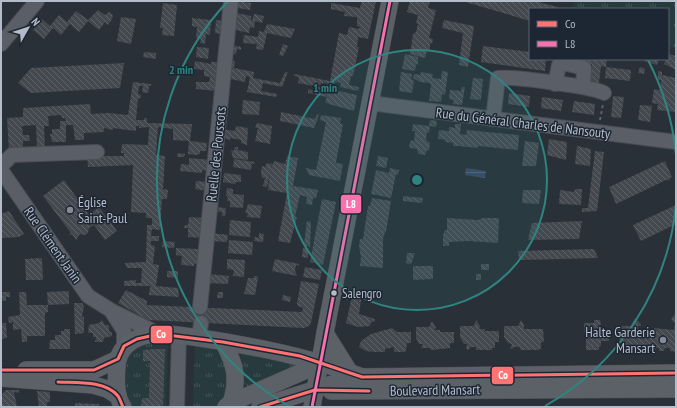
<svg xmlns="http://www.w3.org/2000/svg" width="677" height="408" font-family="'PT Sans Narrow',sans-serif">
  <defs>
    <pattern id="grass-tufts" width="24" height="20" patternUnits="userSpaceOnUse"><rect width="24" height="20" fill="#273a3e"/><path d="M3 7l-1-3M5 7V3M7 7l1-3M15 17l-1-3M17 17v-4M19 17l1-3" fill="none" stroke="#445559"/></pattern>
    <pattern id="water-rules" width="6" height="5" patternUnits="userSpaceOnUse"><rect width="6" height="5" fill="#384963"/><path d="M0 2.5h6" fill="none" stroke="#526178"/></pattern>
    <pattern id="building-back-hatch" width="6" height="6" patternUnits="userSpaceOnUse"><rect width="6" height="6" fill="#444950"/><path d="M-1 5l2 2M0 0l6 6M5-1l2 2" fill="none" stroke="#5d6168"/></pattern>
  </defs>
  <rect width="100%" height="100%" fill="#2a3038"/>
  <g fill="url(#grass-tufts)">
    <path d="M575 1H676V48L668 46V9H572Z"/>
    <path d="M157 343 168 344 166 407H163L164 349 143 350V361H150L149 398H142L141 407H130L124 385 127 356 138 346Z"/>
    <path d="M195 345C199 345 204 345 207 346 232 354 234 393 216 407H193Z"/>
    <path d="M241 353H244L297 366 247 387 243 382C243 374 239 359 241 353Z"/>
  </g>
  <path fill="url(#water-rules)" d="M466 168 486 171 485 178 465 175Z"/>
  <g fill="url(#building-back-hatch)">
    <path d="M238 1 251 3 250 10 232 7Z"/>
    <path d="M362 1H376L368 39 358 37 357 47H359L353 76H351L349 85 359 87 358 91 340 87 341 83 335 82 334 84 321 83V85L315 84 313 86 298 83 299 77 294 76V74L330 81 339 33 347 35 349 27 359 29 360 27 357 26V17L344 16 345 12 331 9V3L360 8Z"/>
    <path d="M410 1H430L428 8 436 10 429 38 433 39 432 44 430 43V50H427L425 58 410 54 413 34 416 32 418 24 416 23 418 15 407 12Z"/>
    <path d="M462 1H542L541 3 558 7 557 9H530V21Z"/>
    <path d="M163 3 177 5 174 36 162 35 163 28H160Z"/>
    <path d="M98 10 105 15 109 12 113 15 112 19 108 25 105 22 99 30 88 21 79 32 70 24 61 35 53 28 44 39 33 30 42 19 50 26 59 15 67 22 76 11 88 20Z"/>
    <path d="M232 12 251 16V20L252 21 254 14 264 16 262 23 255 21 254 28 250 27 249 33 231 29Z"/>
    <path d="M121 17 136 19 131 44 117 41Z"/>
    <path d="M192 18 211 20 210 35 206 34 205 44 200 43 201 39 196 38 197 27 192 26Z"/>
    <path d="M216 20 224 21 223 34 215 33Z"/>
    <path d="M444 20 474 26 468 67 459 65 463 33 442 28Z"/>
    <path d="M267 24 295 29 291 38 267 33 263 50 256 49 257 44 243 43 244 35 258 37 259 31 264 32Z"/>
    <path d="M283 44 288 46 283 56 279 55Z"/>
    <path d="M229 45 241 47V50L237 49 236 54 228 53Z"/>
    <path d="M483 46 530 52V59H546L545 71 481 62Z"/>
    <path d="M197 47 209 48 208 59 196 57Z"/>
    <path d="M144 52 156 53V59L143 57Z"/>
    <path d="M405 54 418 57V65L416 64 415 71 402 69Z"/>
    <path d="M668 54 676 56V70L664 64 666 59H668Z"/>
    <path d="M227 59 235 61 234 68 254 72 253 78 280 83 285 72H288L282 87 263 83 261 91 277 94 276 97 247 92 250 77 246 76 245 82 226 78Z"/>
    <path d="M575 59H607L606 67 601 66 599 83 589 82 592 64Z"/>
    <path d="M645 59H659L657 65 644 61Z"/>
    <path d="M195 61 211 64V62H220L217 91 196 89V82H209L210 77 204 76V70L194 69Z"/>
    <path d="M124 63 120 88 31 93 18 83 31 68Z"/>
    <path d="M606 67 631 70 630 81 605 78Z"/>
    <path d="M640 67 645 69 644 74 638 73Z"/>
    <path d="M442 71 448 72 445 95 442 94 441 102 429 101 431 85 430 83 420 82 413 78 414 74 420 75 421 72 433 74 432 78 441 79Z"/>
    <path d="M658 71 662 72V75L676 78 675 112 657 110 658 104 652 103 654 89 660 90 661 80H658Z"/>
    <path d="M401 72 412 74 411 79 414 80 412 93 399 91Z"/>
    <path d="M473 78 483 79 481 100 470 99Z"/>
    <path d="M133 82 151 84V86H149L148 93 142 92 143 86H139L138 94 141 95 140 99 138 98 136 120H144V118H147V123L192 124 190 141 207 143 206 151H200V154L196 155 188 154 189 141 173 140V129L158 127 156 155 165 156 163 189 168 190 167 199H162L160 230 152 229 151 236H159V241H151V245L155 246 153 264 159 265 156 286 178 288 179 297 149 295 150 286H124V281L136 280V283H141L142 268H127L125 263 146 262 147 225H152V218H146V213L131 212 133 165 88 167 87 156H124V153H121L122 144 148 145 149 127 139 128V126H136V131L113 128V130L104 128V132L84 133V140H75L73 125H66V142H52L50 134H52V129H60V121H66L65 118H62L61 115 48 116 49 126H44L45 149H37L36 125 22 126 23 135H29L30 141H23V150L9 151 7 118 23 117V108L90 104 91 114 108 113 128 115Z"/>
    <path d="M317 86 357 95 354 111 329 104 325 102 327 97 308 93V89L315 91Z"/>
    <path d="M462 87H465L462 105 453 104 454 100 449 99 450 90 461 91Z"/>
    <path d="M509 93 530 96 529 107 508 104Z"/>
    <path d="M613 96 624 97 621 118 611 117Z"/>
    <path d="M542 97 563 100 561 111 541 108Z"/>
    <path d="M243 100 260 102 259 115 242 114Z"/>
    <path d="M574 101 595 104 594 115 572 112Z"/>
    <path d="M640 105 652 106 650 122 638 120Z"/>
    <path d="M281 112 315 119 317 114 319 115 314 128 280 121Z"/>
    <path d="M321 115 341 118 340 124H343L336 163 343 164 340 181 309 175 306 168 316 170 326 122 320 120Z"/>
    <path d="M430 120 437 121 436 127 430 126 429 133 427 132 426 140 430 143 429 151 427 150 425 155 418 154 417 149 410 148 409 145 411 140 414 141 415 131H412L413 124 429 126Z"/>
    <path d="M257 123 272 126 270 144 255 141 258 128H255Z"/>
    <path d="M455 124H461L460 134 466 135 467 130 519 135 518 150 478 146 477 148 459 146H453V143L445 142 446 140 438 139 439 130 449 131V127L455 128Z"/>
    <path d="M236 126 248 128 247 145 241 143V140L230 138V140L220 137 221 129 235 131Z"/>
    <path d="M549 139 567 142 566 160 547 155Z"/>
    <path d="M525 141 539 143 536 166H522Z"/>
    <path d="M577 146 591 149 590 166 575 164Z"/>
    <path d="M235 147H238V150L248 152V160L233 158 231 150 234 151Z"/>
    <path d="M595 151 604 152 597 211 582 212V208H588Z"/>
    <path d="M178 153 185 154 184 157H177Z"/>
    <path d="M287 156 298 158 293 186 318 190 316 198H313L312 205 306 204 307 197 300 195 295 217H297L290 243 278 241 287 193 268 190 270 171 274 161 285 164Z"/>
    <path d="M378 156 388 158 386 168 376 166Z"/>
    <path d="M189 158 211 160 210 171 202 170V173L180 171 181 164 189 165Z"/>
    <path d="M234 159 255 162 254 164 252 163 251 170 233 167Z"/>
    <path d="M665 161 672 177 669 179 670 180H666L616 204 609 187Z"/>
    <path d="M267 163 272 164 267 187 263 186 265 178H262L261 172 262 166 265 167Z"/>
    <path d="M390 168 399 170 398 175 396 174 391 198 371 194 376 170 389 173Z"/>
    <path d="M224 173 241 175V182H236L235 184 223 182Z"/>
    <path d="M64 180 89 215 99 207 117 231 105 240 94 225 89 228 88 233 85 235 80 234 76 240 72 234 68 236 71 233 43 196Z"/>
    <path d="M196 181 209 182 208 191 195 189Z"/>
    <path d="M227 188 233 189V194L244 195 243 208 230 207V201H227L228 197 226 196Z"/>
    <path d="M575 189H582L581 205 559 204 560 190 574 192Z"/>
    <path d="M523 190H541L539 204 522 203Z"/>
    <path d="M403 196 423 198 422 203 403 201Z"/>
    <path d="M372 198 391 201 386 232H385L383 239V266L382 268 360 266 361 257 359 246 360 239H363L368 206H370Z"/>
    <path d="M322 199 336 202 323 265 310 262Z"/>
    <path d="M248 204 262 206 260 218 247 217 248 213H245Z"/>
    <path d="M676 205V224L641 241 633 225Z"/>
    <path d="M213 207 226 208 225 216H222V212L213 211Z"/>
    <path d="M9 211 24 234 19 237 1 238V214Z"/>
    <path d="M189 217 205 218 203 238 188 237V228H184L185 225H188Z"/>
    <path d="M447 218 478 220 483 218H499L498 243 468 241 449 242V246H443V235L445 230H447Z"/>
    <path d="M230 220 251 222 250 237 229 235Z"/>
    <path d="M307 221 311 222 310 247 304 245Z"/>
    <path d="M582 221 579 239 528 240 532 223Z"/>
    <path d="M212 233 228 235 227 242 211 241Z"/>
    <path d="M259 233 264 234 263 242 254 241 255 237 259 238Z"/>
    <path d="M229 240 253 242 252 255 228 253Z"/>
    <path d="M163 241 175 242 174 248 162 247Z"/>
    <path d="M198 246H202L200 264H194V266L181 265 182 256 176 255V248L198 249Z"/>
    <path d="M303 248H308V258L302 257Z"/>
    <path d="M594 249 598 258 519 260 518 251Z"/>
    <path d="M407 253H415L411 264 406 263Z"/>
    <path d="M42 258 43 280H26L25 259Z"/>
    <path d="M227 259 245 260 244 277 233 276 234 270 227 269Z"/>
    <path d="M275 259 299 264V266L296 265 295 271 297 276 272 271Z"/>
    <rect x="481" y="264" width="8" height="6"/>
    <path d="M413 266H433V279L413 280Z"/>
    <path d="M305 267 322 270 320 280 303 277Z"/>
    <path d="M167 271H178V278L167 277Z"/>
    <path d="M208 274 229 276 228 284 207 283Z"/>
    <rect x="476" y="274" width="5" height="6"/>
    <path d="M254 276H257L258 278 255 295 244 294 248 278H254Z"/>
    <path d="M301 281 319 284 311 323 309 326 304 328 148 320 118 303 126 290 147 301V305L302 312 303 308 298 306 297 303Z"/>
    <path d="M69 291V304L48 305V312L45 313V336H27V342H22L21 329 13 330V322L9 323 8 317 20 315 19 292H26L27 305H48L47 292Z"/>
    <path d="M1 292H10V297H6V301H1Z"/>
    <path d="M218 292H223V298H217Z"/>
    <path d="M353 292 362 294 359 314 375 319 374 322H371L370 326 358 327 346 323Z"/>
    <path d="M283 295 291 297 290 302 282 300Z"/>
    <path d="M74 303H82L84 306 82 317H84V333L75 334Z"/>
    <path d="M676 313V352L670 351V348H665L664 351H659V348H656L655 351 649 350V348H643V350H632V348H628L626 350 623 349 625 343H622L618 337V326H631L635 318 641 324V326H638V329L654 330V328L674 330 675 324 671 319Z"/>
    <path d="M102 320 105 325H109V331L112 333V336L104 338 103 342H95L96 337H93V333H88L89 325 99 323Z"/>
    <path d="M476 320 480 326 479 329H485V331H499V342H495V348H492V350H476V347H471L468 350 466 349 467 344H464L460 337V326H474Z"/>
    <path d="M521 320 524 325V329H543L544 342H541V348L539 350H521L519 347H514L512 349 510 348 512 344 508 343 504 337V326H518Z"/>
    <path d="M594 320H600L601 324 597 327H602V330L608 329 609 341H601V346L599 347V350H586V333L584 332V323H594Z"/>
    <path d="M432 321 436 328 434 330H440V332H454V343H450V348L431 350 430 348H421L423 344H419L416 338V327H429Z"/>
    <path d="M1 323H6L7 338 1 339Z"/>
    <path d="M392 328 397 332H411V343H407L406 351 404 352H394V347L385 349V352H374L366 351 359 347 361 341 371 334Z"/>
    <path d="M64 329H70V349H49L50 340H55V335H61V331H64Z"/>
    <path d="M155 349H165L163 407H141L142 398H149L150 361H143V350Z"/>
    <path d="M6 390H19V393L14 392 17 407H2L1 395Z"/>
    <path d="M37 391 50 392V402H47V407H39Z"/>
    <path d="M75 403 99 404V407H75Z"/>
  </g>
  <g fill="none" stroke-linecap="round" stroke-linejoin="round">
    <g stroke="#484c53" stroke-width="16">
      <g id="minor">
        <path d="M1 44 37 1"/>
        <path d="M555 84 559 65 563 63 584 68 583 87"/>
        <path d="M370 103 676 142"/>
        <path d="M493 119 498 78C512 76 594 87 604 93"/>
        <path d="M1 166 12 155 97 152"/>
        <path d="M1 170 88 296 112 311 159 334"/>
        <path d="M200 307 231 1"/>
        <path d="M112 312 124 331V346"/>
        <path d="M199 338 201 323"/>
        <path d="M177 407 179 336"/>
      </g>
    </g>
    <g stroke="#484c55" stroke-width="18">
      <g id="major">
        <path d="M325 333 350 373"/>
        <path d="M223 342C235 363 239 379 231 403"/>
        <path d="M26 370H94L118 359"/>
        <path d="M1 378 93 385 107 389 118 396"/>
        <path d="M331 391 676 389"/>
        <path d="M123 407C115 395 116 379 117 366 118 350 128 341 143 336 162 331 182 336 200 338 255 346 310 357 362 377"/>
        <path d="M226 407 231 403 320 364"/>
        <path d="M260 407 335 383 362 377 676 373"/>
        <path d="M312 407 325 333 390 1"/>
      </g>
    </g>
    <path stroke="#5d636a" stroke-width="2" stroke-dasharray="3 3" stroke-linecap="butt" d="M600 120 603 104"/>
    <use href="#minor" stroke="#5a5e66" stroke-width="14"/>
    <use href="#major" stroke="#5c6168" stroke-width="17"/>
    <g stroke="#1d2633" stroke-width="6">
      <g id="bus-1">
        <path d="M1 370H94L118 359 124 346 137 339 159 334 223 342 300 356 362 377 676 373"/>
        <path d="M58 382C75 383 105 380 118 396 120 399 121 403 123 407"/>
        <path d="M260 407 315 390 369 391"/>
      </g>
    </g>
    <g stroke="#1d2633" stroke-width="6">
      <path id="bus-2" d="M312 407 390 1"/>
    </g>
    <use href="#bus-1" stroke="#ff7373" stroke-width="3"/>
    <use href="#bus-2" stroke="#f672ad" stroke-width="3"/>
  </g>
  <circle cx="417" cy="180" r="130" fill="#308480" fill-opacity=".12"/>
  <g fill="none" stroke="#308480" stroke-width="2">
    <circle cx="417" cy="180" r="130"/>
    <path d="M676 205A260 260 0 0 1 545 406M289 406A260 260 0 0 1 228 1M648 60A260 260 0 0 1 676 155"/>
  </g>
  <g fill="#848b96" stroke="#1d2633" stroke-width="1.5">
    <circle cx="70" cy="210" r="4"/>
    <circle cx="663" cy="340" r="4"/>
  </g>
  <circle fill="#b4bcc9" stroke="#1d2633" stroke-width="1.5" cx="334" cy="293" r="3.5"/>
  <g text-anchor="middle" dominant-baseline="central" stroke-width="3" stroke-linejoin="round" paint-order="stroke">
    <g font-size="13" fill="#b4bcc9" stroke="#1d2633" text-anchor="start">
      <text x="342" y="293">Salengro</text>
    </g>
    <g font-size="14" fill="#b4bcc9" stroke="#1d2633">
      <text transform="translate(523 123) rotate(7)">Rue du Général Charles de Nansouty</text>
      <text transform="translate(216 154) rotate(-84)">Ruelle des Poussots</text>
      <text transform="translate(53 245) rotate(55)">Rue Clément Janin</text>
      <text transform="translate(435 390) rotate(-1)">Boulevard Mansart</text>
    </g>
    <g font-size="14" fill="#b4bcc9" stroke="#1d2633" text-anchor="start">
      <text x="78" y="202">Église<tspan x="78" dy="16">Saint-Paul</tspan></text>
      <text x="655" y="332" text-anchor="end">Halte Garderie<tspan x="655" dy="16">Mansart</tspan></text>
    </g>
  </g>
  <circle cx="417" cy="180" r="6" fill="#308480" stroke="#1d2633" stroke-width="2"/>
  <g font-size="12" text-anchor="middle" font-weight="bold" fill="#308480" stroke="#1d2633" stroke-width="3" stroke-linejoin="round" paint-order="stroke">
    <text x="181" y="74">2 min</text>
    <text x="325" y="92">1 min</text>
  </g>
  <g stroke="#1d2633" stroke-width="1.5">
    <rect x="340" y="194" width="22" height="20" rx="4" fill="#f672ad"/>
    <rect x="150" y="325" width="23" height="19" rx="4" fill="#ff7373"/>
    <rect x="491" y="366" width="23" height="19" rx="4" fill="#ff7373"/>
  </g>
  <g font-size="11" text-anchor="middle" font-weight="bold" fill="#fff">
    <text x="351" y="208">L8</text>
    <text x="161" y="338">Co</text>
    <text x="503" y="379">Co</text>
  </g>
  <rect width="677" height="408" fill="none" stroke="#b4bcc9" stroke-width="4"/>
  <rect x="529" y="8" width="140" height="52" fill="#1d2633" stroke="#59626f"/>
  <rect x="537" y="21" width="20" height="6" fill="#ff7373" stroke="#59626f"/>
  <text x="565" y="28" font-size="12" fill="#b4bcc9">Co</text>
  <rect x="537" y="41" width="20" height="6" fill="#f672ad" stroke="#59626f"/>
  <text x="565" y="48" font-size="12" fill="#b4bcc9">L8</text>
  <g transform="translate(28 28) rotate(51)" stroke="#1d2633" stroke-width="3" paint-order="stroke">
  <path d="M0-3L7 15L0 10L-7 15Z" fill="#b4bcc9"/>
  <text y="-6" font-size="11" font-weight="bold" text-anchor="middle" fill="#b4bcc9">N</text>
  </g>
</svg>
